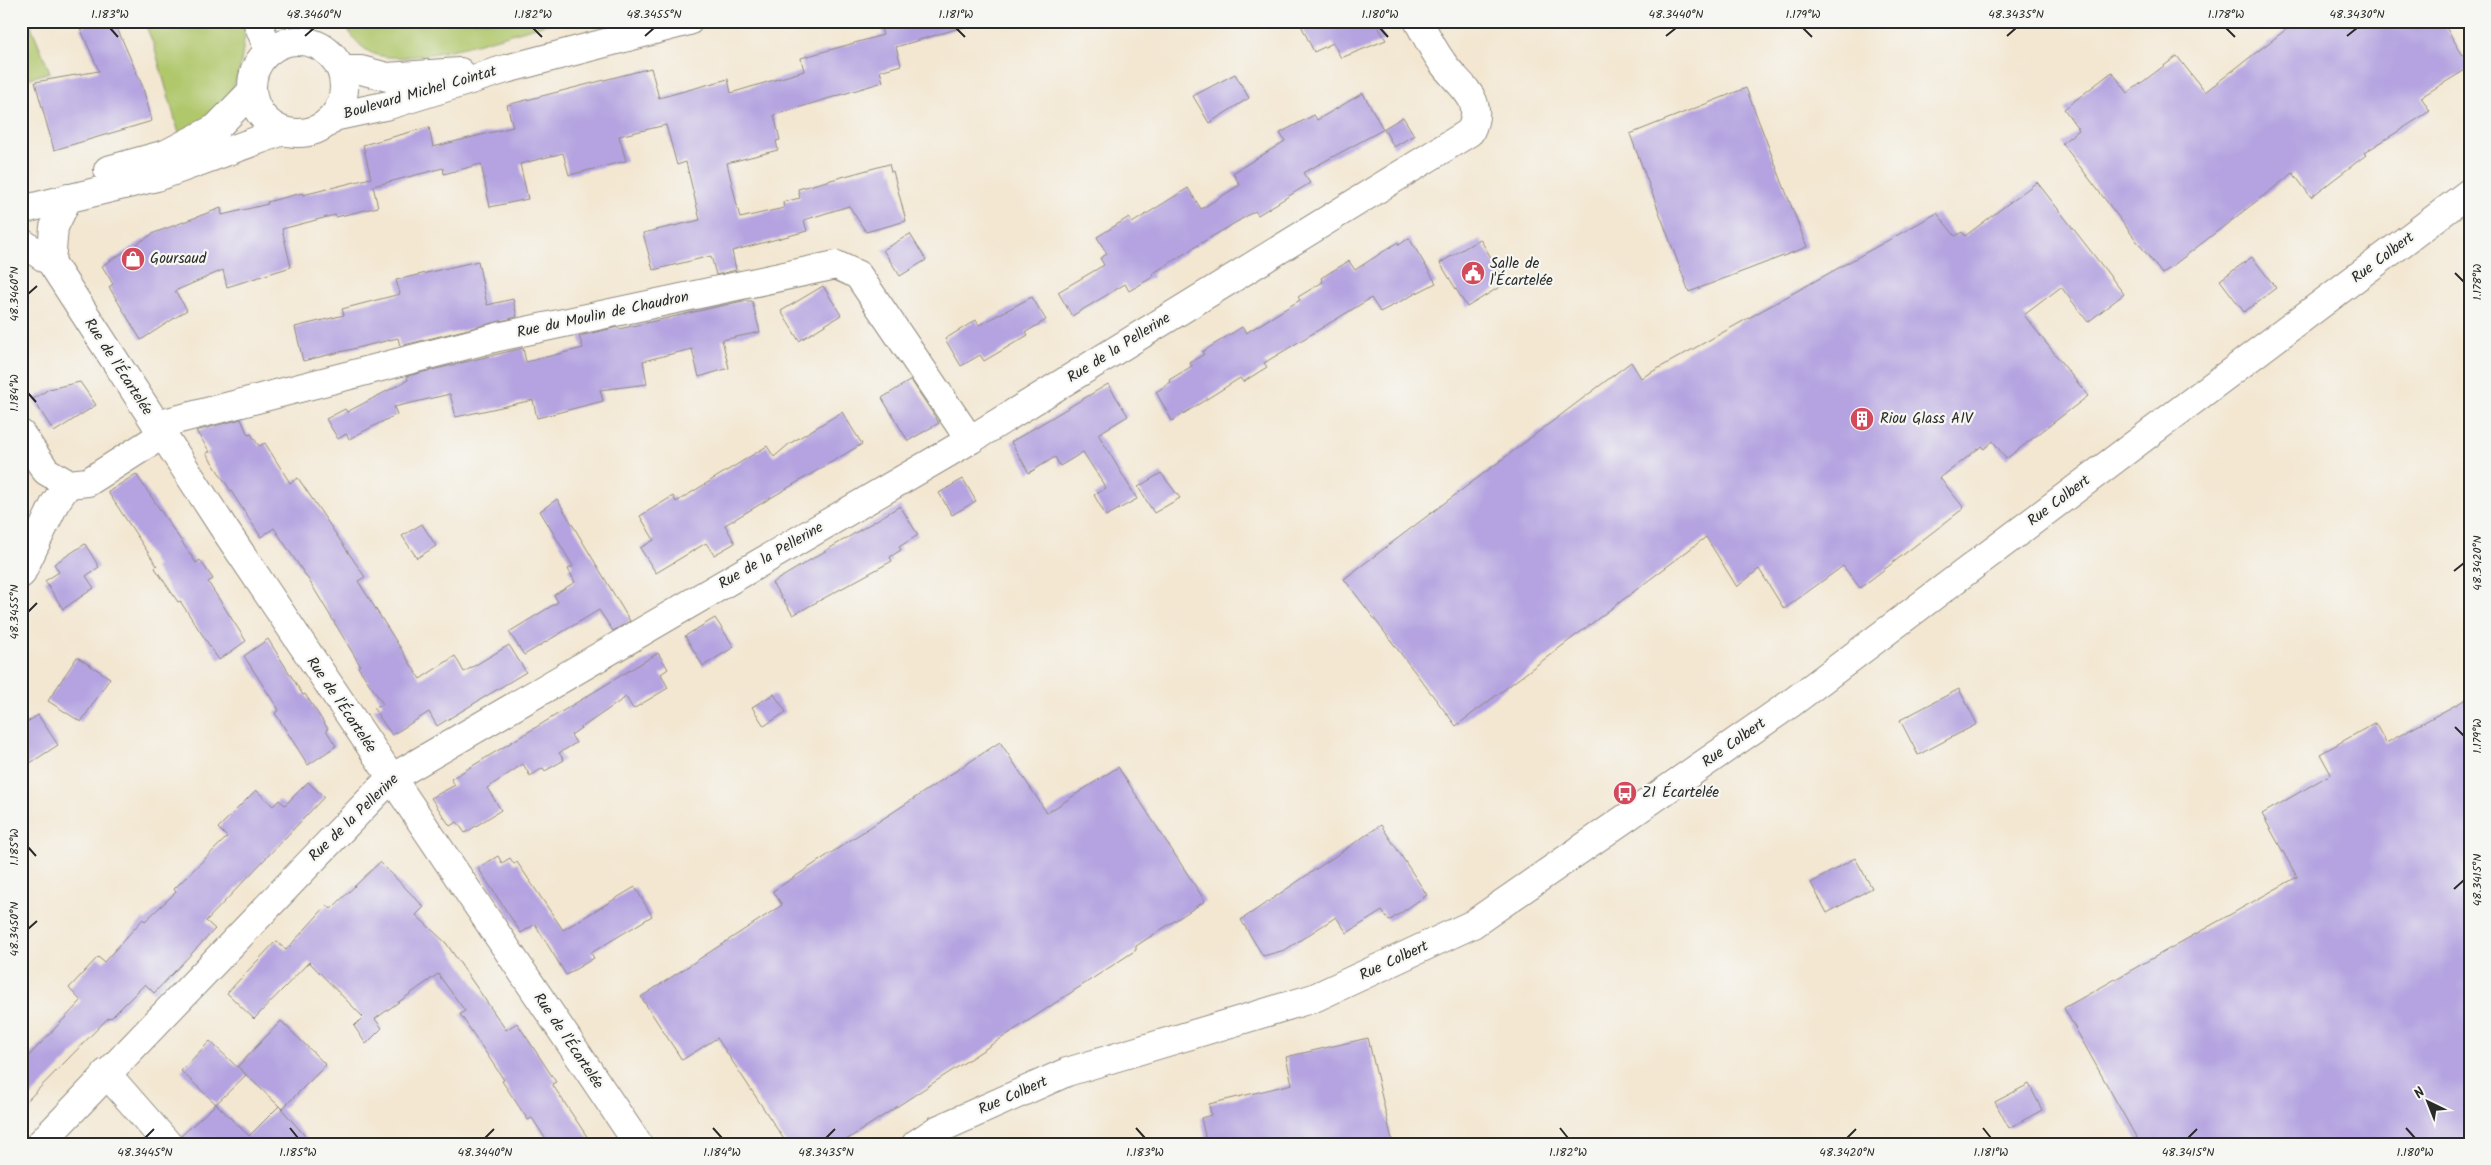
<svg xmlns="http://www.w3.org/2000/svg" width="2491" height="1165" font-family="Kalam,sans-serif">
  <rect width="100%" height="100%" fill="#f6f6f2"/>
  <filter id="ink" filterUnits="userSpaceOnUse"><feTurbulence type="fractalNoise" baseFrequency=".02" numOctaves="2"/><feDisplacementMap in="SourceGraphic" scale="10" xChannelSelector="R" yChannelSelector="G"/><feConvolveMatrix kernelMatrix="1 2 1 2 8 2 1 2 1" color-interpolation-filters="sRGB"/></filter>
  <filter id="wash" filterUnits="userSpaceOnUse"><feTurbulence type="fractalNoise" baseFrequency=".0096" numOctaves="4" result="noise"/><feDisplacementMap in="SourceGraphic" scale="20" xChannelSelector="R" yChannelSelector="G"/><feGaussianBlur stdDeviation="1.12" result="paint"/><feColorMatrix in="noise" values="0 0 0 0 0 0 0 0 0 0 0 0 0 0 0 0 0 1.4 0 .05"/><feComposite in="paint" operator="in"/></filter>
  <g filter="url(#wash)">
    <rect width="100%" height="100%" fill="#f3e7d2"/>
    <g fill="#b0c76c" stroke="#6e794c">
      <path d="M21 21H29L50 72 21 81Z"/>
      <path d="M144 21H243C246 30 244 39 243 48 238 97 219 111 180 137L154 46Z"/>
      <path d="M343 21H557C515 32 415 67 377 55 360 50 351 35 343 21Z"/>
    </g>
    <g id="blocks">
      <g fill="#b4a3e0" fill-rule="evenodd">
        <path d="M83 21H114L142 85 152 121 54 150 35 82 99 71 80 28 85 26Z"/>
        <path d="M879 21H963V27L896 47 901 65 880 71 883 82 774 115 780 140 776 141 778 150 727 163 740 218 784 208 783 202 800 198 798 189 889 164 891 172 893 171 906 221 866 232 849 206 804 220 807 231 732 251 736 270 716 275 711 256 653 270 643 233 700 220 686 162 677 165 666 125 619 136 626 161 569 175 563 153 520 164 528 199 490 207 481 164 444 174 443 168 373 186 378 207 336 217 335 215 282 229 291 267 227 287 223 270 175 291 187 310 141 340 109 287 113 284 102 266 154 233 221 208 222 215 268 204 267 202 302 193 303 195 371 178 363 145 429 127 433 147 513 127 507 105 651 68 659 98 728 79 731 93 804 71 801 58 883 35Z"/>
        <path d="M1299 21H1385L1377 25 1386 40 1341 58 1333 43 1314 52Z"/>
        <path d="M2297 21H2442L2470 67 2421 97 2430 111 2364 153 2366 155 2311 197 2293 173 2162 274 2062 143 2079 130 2064 109 2112 72 2128 93 2177 56 2205 92Z"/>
        <path d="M1235 74 1249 98 1209 123 1193 96Z"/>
        <path d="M1746 88 1807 247 1689 292 1630 134Z"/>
        <path d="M1363 93 1383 129 1403 117 1414 135 1394 147 1384 129 1303 173 1310 183 1258 215 1255 211 1203 242 1152 274 1153 277 1129 291 1125 284 1072 316 1058 292 1104 265 1100 258 1107 254 1097 237 1129 217 1132 223 1188 188 1201 209 1240 185 1233 173 1285 141 1280 133 1314 115 1317 120Z"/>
        <path d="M2037 182 2124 294 2088 322 2061 287 2024 315 2088 396 2006 459 1993 441 1984 449 1982 446 1940 478 1964 508 1860 588 1843 566 1784 609 1759 569 1737 587 1706 537 1456 726 1344 579 1631 362 1641 378 1937 213 1955 236 1962 232 1965 236Z"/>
        <path d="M910 234 926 260 900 276 883 250Z"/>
        <path d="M1409 238 1436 283 1380 312 1371 298 1264 363 1267 367 1243 382 1240 378 1172 421 1156 392 1171 382 1169 380 1192 366 1190 363 1204 354 1202 352 1242 327 1246 333 1300 300 1298 297 1323 282 1321 278 1349 261 1355 270 1398 242 1399 245Z"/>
        <path d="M1480 239 1506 283 1467 307 1440 263Z"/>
        <path d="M2252 257 2276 288 2244 312 2220 280Z"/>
        <path d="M478 261 487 305 513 299 517 317 400 346 398 338 303 361 295 327 344 315 342 309 400 294 396 280Z"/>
        <path d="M823 286 841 315 799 341 781 311Z"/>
        <path d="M1032 297 1046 320 1026 332 1028 335 984 361 980 355 961 366 945 339 976 320 979 325Z"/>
        <path d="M743 301H752L760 332 722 340 729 368 699 377 692 349 643 361 647 384 600 390 603 401 537 418 533 400 456 417 450 394 394 407 397 414 349 439 346 434 338 439 326 419 345 409 347 412 408 380 407 376 523 348 526 362 583 348 579 336 618 327 619 329Z"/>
        <path d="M911 380 939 423 908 441 882 398Z"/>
        <path d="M80 382 96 405 54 432 33 399 49 389Z"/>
        <path d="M1108 384 1128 416 1098 434 1137 499 1106 516 1094 495 1106 488 1083 452 1060 466 1055 457 1029 473 1011 442Z"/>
        <path d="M842 412 862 444 725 525 735 543 714 555 706 543 656 573 640 548 654 540 640 516 673 496 676 502 767 446 774 457 789 444Z"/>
        <path d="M241 419 248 435 251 434 259 446 265 443 290 483 298 478 365 577 358 581 420 679 455 656 464 672 509 645 526 672 437 726 429 712 392 735 374 709 383 704 358 667 360 665 310 582 274 528 261 537 206 453 210 452 196 431Z"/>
        <path d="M1161 473 1180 498 1154 513 1138 487Z"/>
        <path d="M136 474 196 563 200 560 213 579 208 582 246 641 219 660 180 601 178 602 155 568 157 566 108 492Z"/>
        <path d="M963 479 976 501 952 515 939 493Z"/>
        <path d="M557 499 630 621 613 631 599 610 524 655 509 632 558 602 554 595 575 582 568 569 573 566 540 511Z"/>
        <path d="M900 506 918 535 899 547 901 550 890 557 892 561 793 615 772 583Z"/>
        <path d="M422 524 436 546 417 558 402 536Z"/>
        <path d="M85 544 99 567 86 576 94 588 63 609 45 581 59 572 54 564Z"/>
        <path d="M715 618 734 647 703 666 685 636Z"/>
        <path d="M268 639 303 695 305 694 328 729 326 730 336 746 308 765 275 713 279 710 244 656Z"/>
        <path d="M658 653 668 669 661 674 668 688 633 709 626 697 571 735 576 743 559 753 564 760 545 771 543 768 530 776 523 764 487 788 501 810 465 833 457 822 450 826 431 798 455 785 451 779Z"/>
        <path d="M77 657 110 678 81 722 48 701Z"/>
        <path d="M1959 689 1977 724 1918 755 1900 720Z"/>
        <path d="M774 694 786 712 764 726 752 707Z"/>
        <path d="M2470 697V1144H2140L2064 1008 2297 877 2262 814 2331 774 2320 754 2375 723 2386 743Z"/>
        <path d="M38 715 58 745 21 769V726Z"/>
        <path d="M1000 742 1047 813 1118 767 1205 901 1136 946V950L840 1144H787L717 1038 682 1060 641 997 782 905 773 891Z"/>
        <path d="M308 782 324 797 206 921 215 929 154 993 145 984 111 1018 109 1017 21 1107V1064L81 1001 69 988 98 957 104 962 143 919 145 921 176 892 174 889 227 837 218 828 256 790 273 806 279 800 285 805Z"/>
        <path d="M1381 825 1427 895 1389 921 1382 911 1347 933 1336 917 1285 950 1263 956 1241 920Z"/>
        <path d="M498 856 502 863 510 858 514 864 517 862 563 930 635 887 652 916 591 953 594 958 566 975 535 924 521 933 478 868Z"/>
        <path d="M1855 858 1872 888 1827 913 1811 883Z"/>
        <path d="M380 862 424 907 416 915 446 943 506 1030 517 1023 556 1082 552 1084 592 1144H549L532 1118 528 1120 502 1081 504 1080 460 1014 465 1011 438 974 375 1019 382 1028 366 1044 354 1026 363 1017 309 962 254 1019 227 993 276 941 286 950 327 905 331 909Z"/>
        <path d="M281 1021 326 1065 282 1109 279 1106 312 1144H183L181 1136 216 1104 181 1071 210 1041 237 1067ZM238 1067 279 1106 249 1136 216 1104 246 1075Z"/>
        <path d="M1368 1038 1393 1144H1219L1217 1137 1206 1140 1201 1118 1211 1115 1209 1104 1292 1084 1286 1057Z"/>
        <path d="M2029 1084 2042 1110 2009 1128 1995 1102Z"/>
      </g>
    </g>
  </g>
  <g filter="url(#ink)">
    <use href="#blocks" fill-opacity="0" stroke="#8f897e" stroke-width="1"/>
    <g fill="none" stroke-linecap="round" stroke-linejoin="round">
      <g stroke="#8f897e" stroke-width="30">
        <g id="minor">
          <path d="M21 242 51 262 223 527 638 1144"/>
          <path d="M51 262 54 227 68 198"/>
          <path d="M156 425 498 337 836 265 858 275 970 440"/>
          <path d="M21 434 46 471 68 484 88 482 162 435"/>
          <path d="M21 574 55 503 68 484"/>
          <path d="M106 1073 168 1144"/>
          <path d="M40 1144 390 779 970 440 1470 132C1487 98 1459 87 1442 62 1433 50 1426 35 1418 21"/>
          <path d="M916 1144 937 1130 1067 1072 1314 998 1473 924 1790 704 2470 192"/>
        </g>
      </g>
      <g stroke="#8f897e" stroke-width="30">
        <g id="major">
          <path d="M257 21 269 51"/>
          <circle cx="298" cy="87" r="46"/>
          <path d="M342 70H361L387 77 460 72"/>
          <path d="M333 117 389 105 506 69 689 21"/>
          <path d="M108 170 166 154 216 128 252 91"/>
          <path d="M21 210 157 177 283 131"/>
        </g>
      </g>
      <use href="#minor" stroke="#fff" stroke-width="28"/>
      <use href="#major" stroke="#fff" stroke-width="28"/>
    </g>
  </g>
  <path fill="none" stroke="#2b2b2b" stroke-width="2" d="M110 28 118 37M533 28 542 37M956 28 965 37M1380 28 1388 37M1803 28 1812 37M2226 28 2235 37M305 36 314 28M645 36 654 28M1666 36 1676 28M2007 36 2016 28M2347 36 2357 28M2455 273 2464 282M28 294 37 286M28 393 36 402M2454 571 2464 563M28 612 37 603M2455 727 2464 736M28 847 36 856M2454 889 2464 880M28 929 37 921M290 1128 298 1138M713 1128 722 1138M1136 1128 1145 1138M1560 1128 1568 1138M1983 1128 1991 1138M2406 1128 2415 1138M145 1138 154 1129M485 1138 494 1129M826 1138 835 1129M1847 1138 1856 1129M2188 1138 2197 1129"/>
  <defs>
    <g id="shop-disc" transform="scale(1.25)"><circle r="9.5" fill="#d1495b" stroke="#f6f6f2"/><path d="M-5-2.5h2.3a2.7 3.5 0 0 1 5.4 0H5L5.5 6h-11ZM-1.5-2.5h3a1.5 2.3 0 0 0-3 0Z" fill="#fff"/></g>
    <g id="civic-disc" transform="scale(1.25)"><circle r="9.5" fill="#d1495b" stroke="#f6f6f2"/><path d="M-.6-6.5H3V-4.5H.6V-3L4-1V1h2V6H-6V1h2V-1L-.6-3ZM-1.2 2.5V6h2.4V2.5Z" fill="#fff"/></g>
    <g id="building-disc" transform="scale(1.25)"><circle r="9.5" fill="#d1495b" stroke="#f6f6f2"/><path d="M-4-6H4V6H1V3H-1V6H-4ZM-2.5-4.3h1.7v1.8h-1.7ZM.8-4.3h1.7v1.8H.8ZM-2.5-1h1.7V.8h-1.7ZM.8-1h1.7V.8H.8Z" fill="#fff"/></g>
    <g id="bus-disc" transform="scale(1.25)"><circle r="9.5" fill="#d1495b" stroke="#f6f6f2"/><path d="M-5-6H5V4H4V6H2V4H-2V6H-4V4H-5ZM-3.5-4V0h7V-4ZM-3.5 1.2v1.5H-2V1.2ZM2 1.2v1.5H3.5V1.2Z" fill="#fff"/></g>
  </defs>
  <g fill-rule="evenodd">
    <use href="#shop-disc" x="133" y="259"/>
    <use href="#civic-disc" x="1473" y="273"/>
    <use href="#building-disc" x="1862" y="419"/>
    <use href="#bus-disc" x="1625" y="793"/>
  </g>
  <g text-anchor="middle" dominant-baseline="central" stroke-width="4.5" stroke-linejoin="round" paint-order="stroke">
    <g font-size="15" fill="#2b2b2b" stroke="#f6f6f2">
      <text transform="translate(420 93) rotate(-16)">Boulevard Michel Cointat</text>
      <text transform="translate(2383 258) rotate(-37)">Rue Colbert</text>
      <text transform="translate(603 315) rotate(-12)">Rue du Moulin de Chaudron</text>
      <text transform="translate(1119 348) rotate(-32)">Rue de la Pellerine</text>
      <text transform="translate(118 367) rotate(57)">Rue de l'Écartelée</text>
      <text transform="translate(2059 501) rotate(-37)">Rue Colbert</text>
      <text transform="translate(771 556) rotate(-30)">Rue de la Pellerine</text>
      <text transform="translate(341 705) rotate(56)">Rue de l'Écartelée</text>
      <text transform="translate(1734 743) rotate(-35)">Rue Colbert</text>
      <text transform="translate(354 818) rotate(-44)">Rue de la Pellerine</text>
      <text transform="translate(1394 961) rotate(-25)">Rue Colbert</text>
      <text transform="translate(568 1041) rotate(56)">Rue de l'Écartelée</text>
      <text transform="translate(1013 1096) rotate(-24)">Rue Colbert</text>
    </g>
    <g font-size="15" fill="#2b2b2b" stroke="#f6f6f2" text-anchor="start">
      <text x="150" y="259">Goursaud</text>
      <text x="1490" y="264">Salle de<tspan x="1490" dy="17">l'Écartelée</tspan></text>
      <text x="1880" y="419">Riou Glass AIV</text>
      <text x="1642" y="793">ZI Écartelée</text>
    </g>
  </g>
  <rect width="2491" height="1165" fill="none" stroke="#f6f6f2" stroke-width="55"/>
  <g transform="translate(2428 1102) rotate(317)" stroke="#f6f6f2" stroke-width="4" paint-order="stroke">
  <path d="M0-4L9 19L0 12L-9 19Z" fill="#2b2b2b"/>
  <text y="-8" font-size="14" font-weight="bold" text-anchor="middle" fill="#2b2b2b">N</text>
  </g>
  <rect x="28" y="28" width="2436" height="1110" fill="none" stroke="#2b2b2b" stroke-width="2"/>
  <g font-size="12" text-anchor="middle" fill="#2b2b2b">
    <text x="110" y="18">1.183°W</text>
    <text x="314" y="18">48.3460°N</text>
    <text x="533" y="18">1.182°W</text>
    <text x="654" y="18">48.3455°N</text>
    <text x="956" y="18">1.181°W</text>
    <text x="1380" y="18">1.180°W</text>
    <text x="1676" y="18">48.3440°N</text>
    <text x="1803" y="18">1.179°W</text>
    <text x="2016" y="18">48.3435°N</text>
    <text x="2226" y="18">1.178°W</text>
    <text x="2357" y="18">48.3430°N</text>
    <text transform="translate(2477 282) rotate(-90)" y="4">1.178°W</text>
    <text transform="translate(14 294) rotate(-90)" y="4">48.3460°N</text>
    <text transform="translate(14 393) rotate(-90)" y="4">1.184°W</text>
    <text transform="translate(2477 563) rotate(-90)" y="4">48.3420°N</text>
    <text transform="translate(14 612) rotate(-90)" y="4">48.3455°N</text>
    <text transform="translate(2477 736) rotate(-90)" y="4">1.179°W</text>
    <text transform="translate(14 847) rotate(-90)" y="4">1.185°W</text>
    <text transform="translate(2477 880) rotate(-90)" y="4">48.3415°N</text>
    <text transform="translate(14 929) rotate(-90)" y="4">48.3450°N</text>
    <text x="145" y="1156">48.3445°N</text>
    <text x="298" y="1156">1.185°W</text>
    <text x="485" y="1156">48.3440°N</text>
    <text x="722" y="1156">1.184°W</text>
    <text x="826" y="1156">48.3435°N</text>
    <text x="1145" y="1156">1.183°W</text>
    <text x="1568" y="1156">1.182°W</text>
    <text x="1847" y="1156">48.3420°N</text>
    <text x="1991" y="1156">1.181°W</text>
    <text x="2188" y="1156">48.3415°N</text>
    <text x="2415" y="1156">1.180°W</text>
  </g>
</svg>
